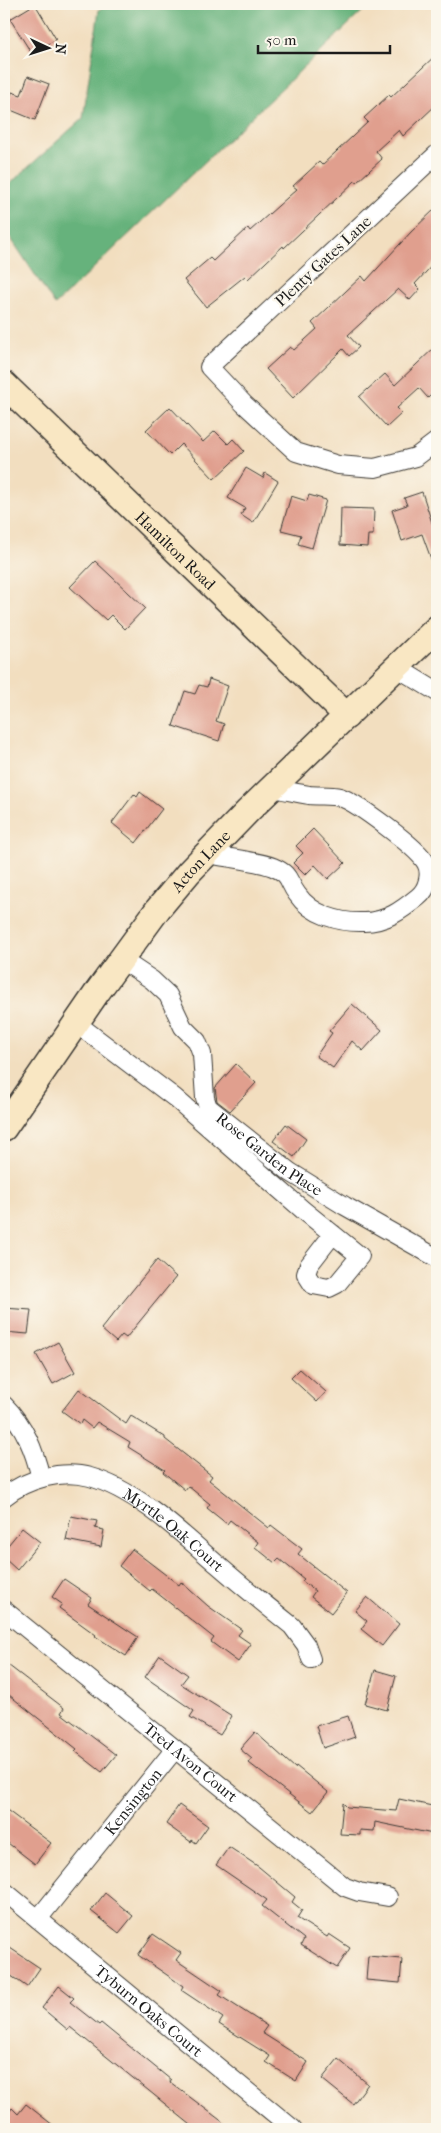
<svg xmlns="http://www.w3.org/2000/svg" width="441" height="2133" font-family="'IM FELL French Canon',serif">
  <rect width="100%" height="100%" fill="#fbf7ec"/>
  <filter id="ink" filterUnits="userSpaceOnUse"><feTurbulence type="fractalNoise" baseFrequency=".02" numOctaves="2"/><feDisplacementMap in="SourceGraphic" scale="10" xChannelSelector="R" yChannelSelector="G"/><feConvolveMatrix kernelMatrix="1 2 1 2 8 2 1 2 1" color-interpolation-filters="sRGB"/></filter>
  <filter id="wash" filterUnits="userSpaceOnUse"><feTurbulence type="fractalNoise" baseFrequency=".0096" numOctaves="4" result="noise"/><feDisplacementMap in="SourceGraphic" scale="20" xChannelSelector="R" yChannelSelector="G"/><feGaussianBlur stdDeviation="1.12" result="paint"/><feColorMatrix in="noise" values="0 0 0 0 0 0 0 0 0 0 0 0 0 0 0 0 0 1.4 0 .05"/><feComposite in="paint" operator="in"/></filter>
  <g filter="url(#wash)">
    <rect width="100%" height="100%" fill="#f2debf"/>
    <path fill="#66b27b" stroke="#41674c" d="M106 4H370L55 305 4 228V189L83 118 99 10Z"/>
    <g id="blocks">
      <g fill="#e09f8e">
        <path d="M35 4 56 39 32 54 10 19Z"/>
        <path d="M437 54V104L403 136 399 130 376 151 382 159 357 182 355 181 284 248 283 246 248 279 245 276 206 307 184 280 210 258 213 261 248 228 250 231 297 189 293 186 319 162 322 165 368 122 364 118 389 95 391 97Z"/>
        <path d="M28 76 49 84 35 120 6 108 12 92 21 95Z"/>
        <path d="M437 207V260L415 284 420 289 410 300 398 289 348 335 359 347 349 356 343 349 293 398 266 369 290 347 294 350 317 329 312 323 362 276 366 281 411 232Z"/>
        <path d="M437 345V389L428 398 419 388 397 408 402 413 387 427 359 397 385 374 395 385Z"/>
        <path d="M170 407 203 442 215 431 228 444 233 439 244 451 214 479 181 444 170 455 146 430Z"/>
        <path d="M246 468 263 478 265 473 278 481 253 523 241 515 245 508 228 498Z"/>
        <path d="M422 492 437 538V566L434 567 422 534 402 541 392 510 407 505 404 498Z"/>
        <path d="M309 495 326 500 312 548 298 544 301 535 281 530 291 496 307 501Z"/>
        <path d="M341 508 374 509 373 535H368L367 547 340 545Z"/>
        <path d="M95 561 145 608 125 629 111 615 106 620 70 587Z"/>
        <path d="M209 679 228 686 216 721 224 724 219 741 173 726 185 691 195 694 199 685 207 687Z"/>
        <path d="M140 792 162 809 136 843 112 823 134 794 137 797Z"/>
        <path d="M313 829 345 863 328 879 315 865 305 875 293 863 303 853 296 846Z"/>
        <path d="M352 1004 382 1030 363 1051 352 1041 333 1068 316 1056 332 1033 329 1031Z"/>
        <path d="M236 1064 256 1083 230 1111 217 1101 215 1088Z"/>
        <path d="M286 1124 306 1139 294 1157 273 1141Z"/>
        <path d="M157 1260 176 1277 126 1338 122 1335 116 1342 101 1329Z"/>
        <path d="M4 1308 31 1310 28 1334 4 1332Z"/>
        <path d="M58 1342 75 1372 53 1384 36 1354Z"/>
        <path d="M300 1369 326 1392 317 1402 291 1378Z"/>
        <path d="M79 1389 126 1424 131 1416 165 1437V1439L212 1476 209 1480 269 1528 271 1525 302 1549 298 1554 347 1593 331 1613 311 1597 315 1591 302 1581 304 1579 279 1559 275 1563 255 1547 258 1542 230 1520 227 1524 207 1508 210 1504 188 1486 185 1490 163 1472 165 1470 128 1447 130 1442 97 1422 92 1428 82 1420 80 1424 62 1411Z"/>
        <path d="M71 1516 97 1521 95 1528 104 1530 101 1547 66 1540Z"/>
        <path d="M22 1528 40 1542 17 1570 4 1558V1550Z"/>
        <path d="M132 1549 179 1585 181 1582 208 1606 242 1630 238 1635 251 1644 238 1662 211 1642 214 1638 152 1589 150 1591 119 1566Z"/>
        <path d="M64 1579 92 1598 88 1604 138 1637 126 1656 95 1636 96 1635 59 1608 62 1604 52 1597Z"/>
        <path d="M367 1597 399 1624 382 1646 361 1629 367 1621 355 1611Z"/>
        <path d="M160 1655 188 1675 181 1684 232 1716 220 1735 190 1717 194 1711 145 1677Z"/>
        <path d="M4 1662 64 1708 61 1713 116 1755 102 1772 75 1751 77 1749 4 1691Z"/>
        <path d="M375 1670 396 1676 387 1710 365 1704Z"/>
        <path d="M348 1716 355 1737 323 1748 316 1726Z"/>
        <path d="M255 1732 295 1768 296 1766 328 1792 312 1812 249 1763 252 1759 240 1749Z"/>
        <path d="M399 1799 437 1807 433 1834 375 1822 374 1831 360 1830V1835L340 1834 343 1803 347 1807 396 1811Z"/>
        <path d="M179 1805 208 1826 196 1843 192 1840 191 1842 166 1824Z"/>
        <path d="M4 1808 51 1843 35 1864 4 1840Z"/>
        <path d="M229 1847 259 1867 295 1897 292 1902 302 1910 297 1918 327 1937 329 1934 350 1948 337 1968 301 1945 304 1939 262 1906 267 1900 216 1865Z"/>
        <path d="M105 1893 133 1916 119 1933 91 1911Z"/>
        <path d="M153 1934 181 1953 176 1960 222 1991 219 1995 267 2026 262 2033 308 2062 296 2081 266 2062 270 2056 219 2024 223 2018 181 1990 183 1986 138 1955Z"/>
        <path d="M10 1948 40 1968 27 1987 4 1971V1957Z"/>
        <path d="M368 1956 402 1959 400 1983 366 1980Z"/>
        <path d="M59 1986 74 1998 70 2002 99 2025 101 2023 171 2080 170 2082 232 2129H196L70 2027 68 2030 42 2008Z"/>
        <path d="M338 2059 368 2084 353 2104 322 2079Z"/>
        <path d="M26 2104 58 2129H6L4 2119 12 2108 18 2114Z"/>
      </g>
    </g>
  </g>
  <g filter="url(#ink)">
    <use href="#blocks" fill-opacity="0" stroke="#3c3934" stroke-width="1"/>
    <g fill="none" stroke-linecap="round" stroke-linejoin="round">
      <g stroke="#3c3934" stroke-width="20">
        <g id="street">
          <path d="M437 154 209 367 244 404 296 452 338 465 375 468 416 457 437 441"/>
          <path d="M396 667 437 692"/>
          <path d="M206 854C223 857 259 861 273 867 292 875 287 881 297 894 311 915 340 923 364 922 386 922 402 910 418 897 427 890 432 874 426 863 418 848 356 802 340 797 330 795 319 796 309 795 297 793 284 790 272 788"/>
          <path id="s1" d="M122 960 152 980 168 995 183 1027 197 1041 202 1054 205 1098 208 1107 290 1172 345 1206 437 1258"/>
          <path d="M76 1023 175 1098 303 1210 360 1256 337 1284 329 1288 313 1285 306 1274 309 1265 333 1234"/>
          <path d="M4 1405C25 1426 34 1450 41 1478"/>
          <path id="s2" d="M4 1497C26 1479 62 1469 90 1477 137 1490 182 1534 218 1565 242 1586 267 1606 292 1626L306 1645 311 1659"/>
          <path id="s3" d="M4 1610 345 1887 359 1892 388 1897"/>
          <path id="s4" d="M4 1891 293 2129"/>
          <path id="s5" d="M38 1919 175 1749"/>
        </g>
      </g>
      <g stroke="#3c3934" stroke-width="28">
        <g id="secondary">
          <path id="s6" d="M4 384 347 716"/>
          <path id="s7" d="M4 1128 98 991 158 909 189 872 248 811 437 628"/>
        </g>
      </g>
      <use href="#street" stroke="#fff" stroke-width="18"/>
      <use href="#secondary" stroke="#f9e7c3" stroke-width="25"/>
    </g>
  </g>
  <g text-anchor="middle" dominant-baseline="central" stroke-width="4.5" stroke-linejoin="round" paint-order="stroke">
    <g font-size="16" fill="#1c1c1c" stroke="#fbf7ec">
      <text transform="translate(323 261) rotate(-43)">Plenty Gates Lane</text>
      <text stroke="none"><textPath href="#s6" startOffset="239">Hamilton Road</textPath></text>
      <text stroke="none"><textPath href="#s7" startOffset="332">Acton Lane</textPath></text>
      <text stroke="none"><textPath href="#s1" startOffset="258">Rose Garden Place</textPath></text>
      <text stroke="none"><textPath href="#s2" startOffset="191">Myrtle Oak Court</textPath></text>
      <text stroke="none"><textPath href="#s3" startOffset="241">Tred Avon Court</textPath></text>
      <text stroke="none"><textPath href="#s5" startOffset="151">Kensington</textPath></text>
      <text stroke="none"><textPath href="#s4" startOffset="188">Tyburn Oaks Court</textPath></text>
    </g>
  </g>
  <rect width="441" height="2133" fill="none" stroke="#fbf7ec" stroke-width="20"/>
  <g transform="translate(48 48) rotate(94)" stroke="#fbf7ec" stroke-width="4" paint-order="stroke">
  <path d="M0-4L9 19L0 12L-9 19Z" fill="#1c1c1c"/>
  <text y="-8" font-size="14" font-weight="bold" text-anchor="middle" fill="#1c1c1c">N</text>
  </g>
  <path d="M258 45v8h132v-8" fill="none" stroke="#1c1c1c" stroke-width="2.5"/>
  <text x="266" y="45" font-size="15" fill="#1c1c1c" stroke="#fbf7ec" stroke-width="4" paint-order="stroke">50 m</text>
</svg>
